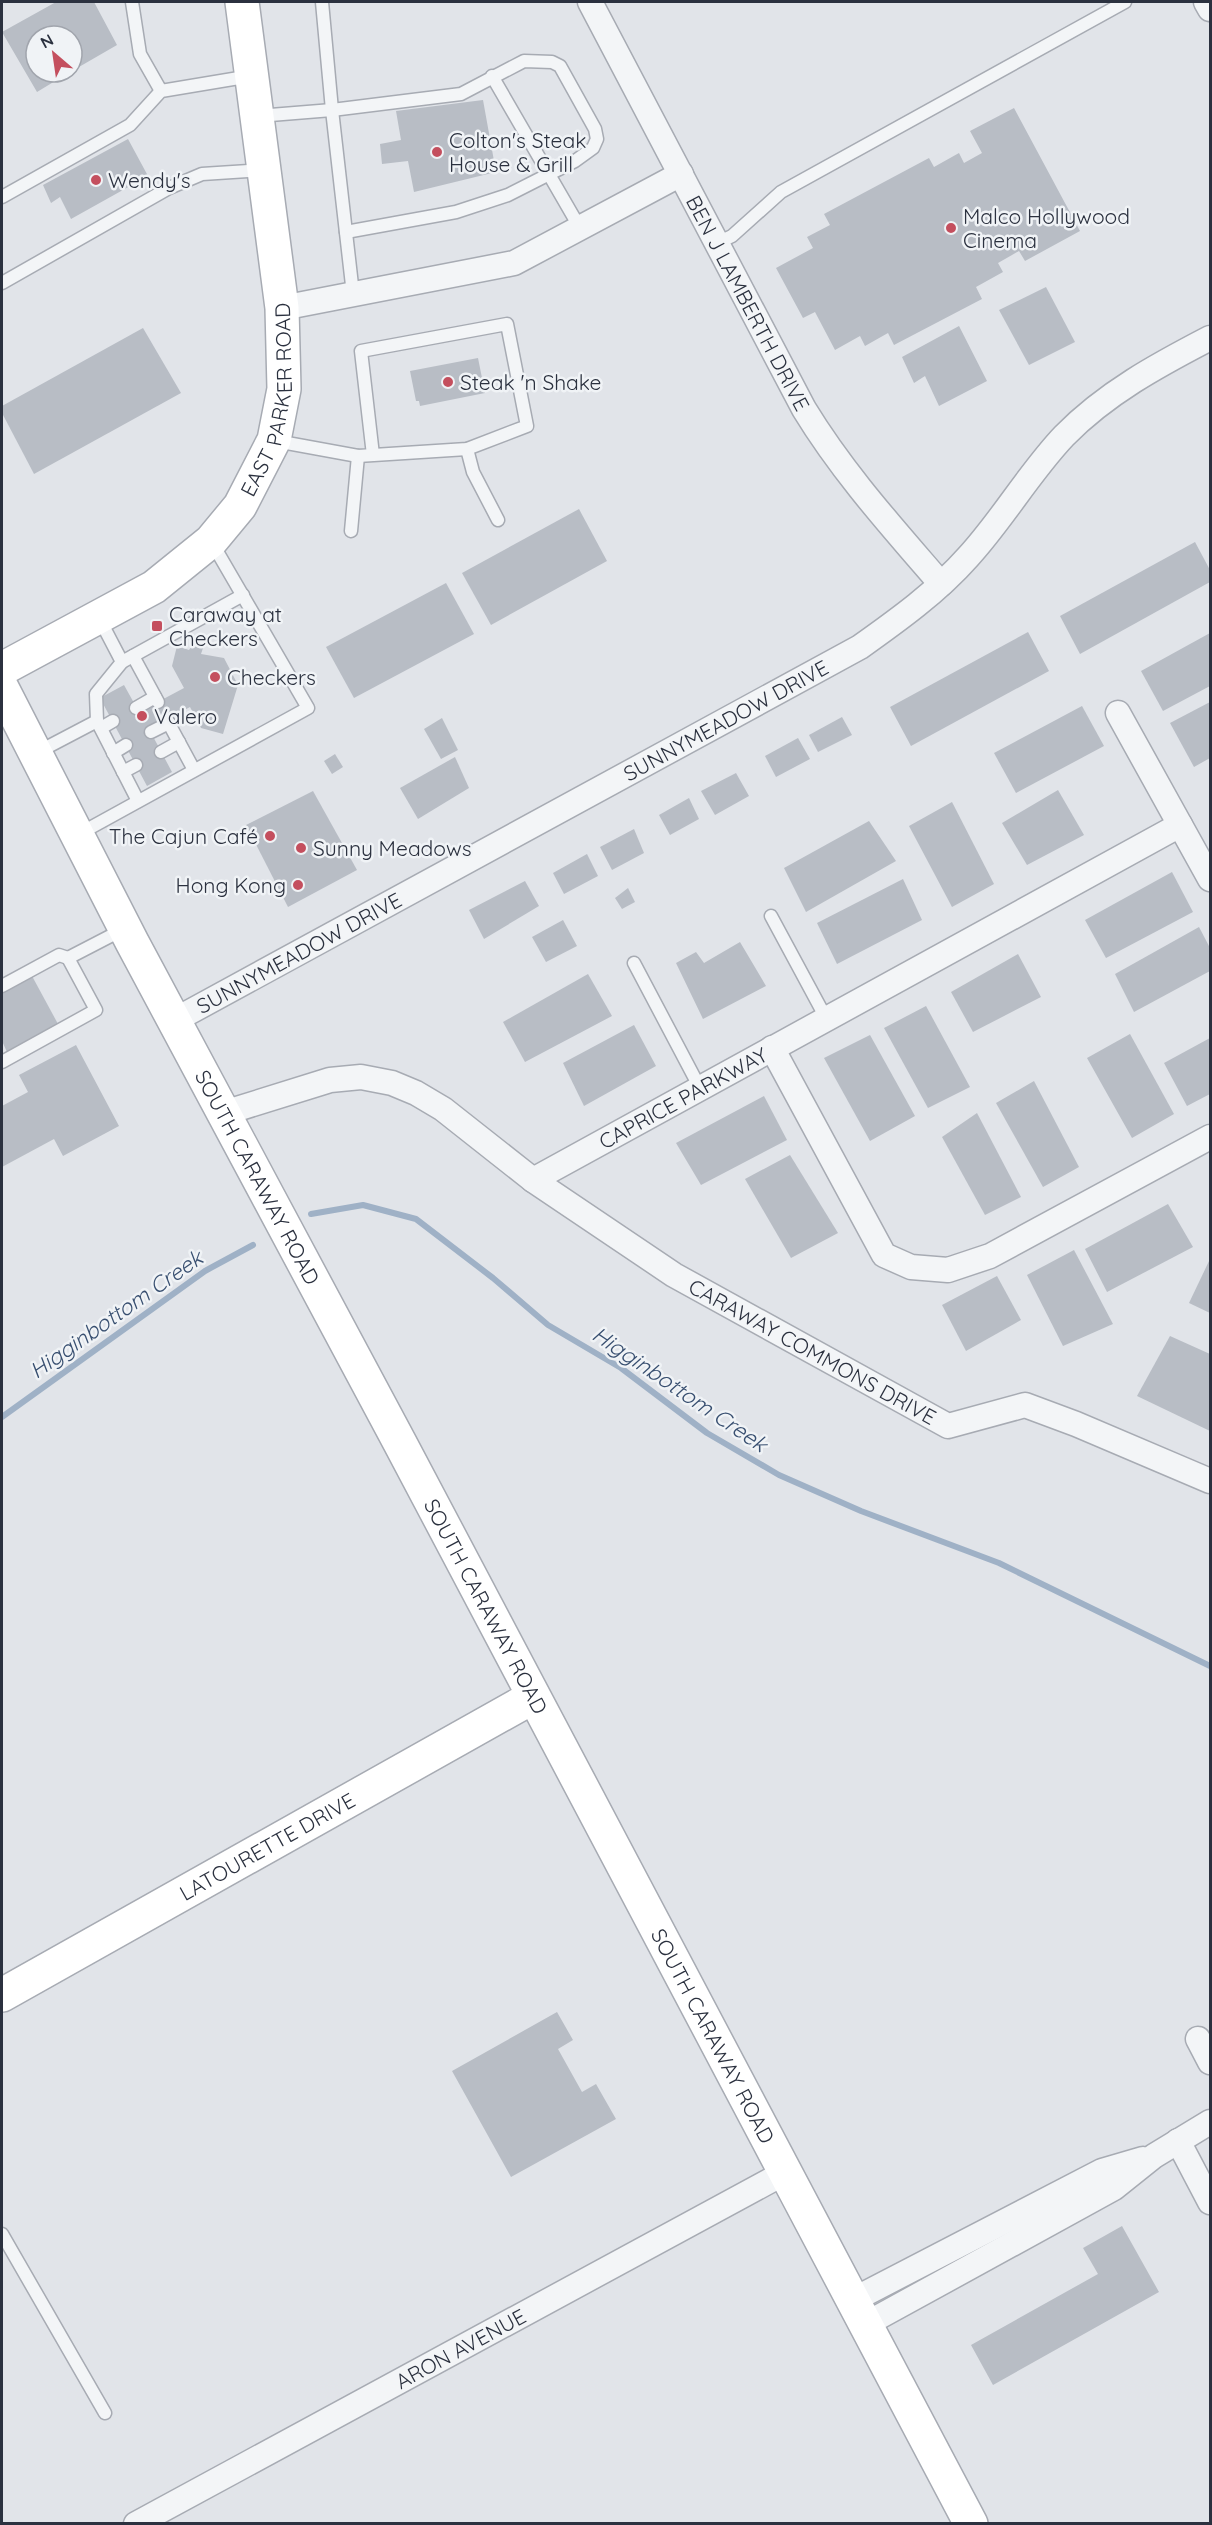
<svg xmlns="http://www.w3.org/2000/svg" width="1212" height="2525" font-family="Quicksand,sans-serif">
  <rect width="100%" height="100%" fill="#e1e4e9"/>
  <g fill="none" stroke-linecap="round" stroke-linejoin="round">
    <g stroke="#9fb1c6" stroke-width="6">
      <path d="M311 1214 363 1205 416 1219 493 1278 548 1325 621 1368 707 1433 779 1475 861 1511 999 1563 1210 1666"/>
      <path d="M2 1417 205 1271 253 1245"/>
    </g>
  </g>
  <g fill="#b8bdc5">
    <path d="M56 2H94L117 45 72 71V36H36V72H70L37 92 2 32Z"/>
    <path d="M483 100 496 172 414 192 408 161 382 164 380 144 401 140 396 111Z"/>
    <path d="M1014 108 1080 231 1025 261 1019 251 998 263 1003 272 976 287 982 299 894 345 888 333 865 346 860 336 835 350 815 312 803 318 776 268 813 248 807 237 830 225 824 214 929 158 934 167 959 153 964 163 982 153 970 131Z"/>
    <path d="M128 139 148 176 71 219 60 197 51 203 43 185Z"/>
    <path d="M1046 287 1075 342 1029 365 999 310Z"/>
    <path d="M959 326 987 381 939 406 925 376 914 383 902 357Z"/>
    <path d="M143 328 181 393 34 474 2 413V406Z"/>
    <path d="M478 358 485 393 420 406 419 401H416L410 371Z"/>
    <path d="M579 509 607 561 491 625 462 573Z"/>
    <path d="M1195 542 1210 570V582L1080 654 1060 616Z"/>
    <path d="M446 583 474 634 354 698 326 647Z"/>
    <path d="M1028 632 1049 671 911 746 890 707Z"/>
    <path d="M1210 633V686L1163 711 1141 671Z"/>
    <path d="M177 646 189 650 192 646 203 648 201 654 224 658 238 685 223 734 201 728 190 707 149 729 172 772 147 786 100 698 124 685 139 712 184 688 172 666Z"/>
    <path d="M1210 702V758L1194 767 1170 723Z"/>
    <path d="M1082 706 1104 746 1016 793 994 753Z"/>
    <path d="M842 717 852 735 818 752 809 735Z"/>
    <path d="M442 718 458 750 441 759 424 729Z"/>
    <path d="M798 738 810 759 776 777 765 756Z"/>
    <path d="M335 754 343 767 332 774 324 761Z"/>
    <path d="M455 757 469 788 418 819 400 788Z"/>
    <path d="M736 773 749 796 715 815 701 791Z"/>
    <path d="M1058 790 1084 835 1027 865 1002 823Z"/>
    <path d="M313 791 357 870 288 907 246 825Z"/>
    <path d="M689 798 699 819 670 835 659 815Z"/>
    <path d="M952 802 994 884 952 907 909 826Z"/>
    <path d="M869 821 896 861 806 912 784 868Z"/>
    <path d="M634 829 644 853 612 870 600 847Z"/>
    <path d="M587 854 598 876 564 894 553 873Z"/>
    <path d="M1172 872 1193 912 1106 958 1085 920Z"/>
    <path d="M903 879 922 920 837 964 817 923Z"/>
    <path d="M525 881 539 906 484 939 469 910Z"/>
    <path d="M628 888 635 902 622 909 615 898Z"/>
    <path d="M563 920 577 946 546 962 532 937Z"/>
    <path d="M1199 927 1210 948V971L1134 1012 1115 974Z"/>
    <path d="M740 942 766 986 703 1019 676 963 696 952 704 963Z"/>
    <path d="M1018 954 1041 997 973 1032 951 992Z"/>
    <path d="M588 974 612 1016 525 1062 503 1022Z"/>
    <path d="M32 976 58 1024 7 1052 2 1041V993Z"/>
    <path d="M926 1006 970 1087 928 1108 884 1028Z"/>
    <path d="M634 1025 656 1066 584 1106 563 1063Z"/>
    <path d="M1130 1034 1174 1114 1132 1138 1087 1058Z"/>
    <path d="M870 1035 915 1116 870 1141 824 1058Z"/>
    <path d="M1210 1038V1094L1187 1106 1164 1063Z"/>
    <path d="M76 1045 119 1126 63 1156 54 1139 2 1167V1106L28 1092 19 1075Z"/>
    <path d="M1034 1081 1079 1167 1043 1187 996 1103Z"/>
    <path d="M764 1096 787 1140 701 1185 676 1143Z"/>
    <path d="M977 1113 1021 1197 985 1215 942 1137Z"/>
    <path d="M790 1155 838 1233 791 1258 745 1179Z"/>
    <path d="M1168 1204 1193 1247 1107 1292 1085 1249Z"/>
    <path d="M1074 1250 1113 1324 1063 1346 1027 1275Z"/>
    <path d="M1210 1259V1313L1189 1303Z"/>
    <path d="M997 1276 1021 1320 966 1351 942 1305Z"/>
    <path d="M1170 1336 1210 1354V1431L1137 1396Z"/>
    <path d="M557 2012 573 2040 558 2049 582 2092 596 2084 616 2119 511 2177 452 2071Z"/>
    <path d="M1122 2226 1159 2292 993 2385 971 2345 1098 2274 1083 2248Z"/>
  </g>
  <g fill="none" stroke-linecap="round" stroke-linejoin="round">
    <g stroke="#a7abb3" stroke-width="15">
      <g id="lane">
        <path d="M132 2 140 54 161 91"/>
        <path d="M322 2 332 110 353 294"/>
        <path d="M492 76 580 228"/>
        <path d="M258 116 332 110 461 94 524 61 552 62 560 66 595 129 597 139 593 148 575 161 508 195 456 212 346 232"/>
        <path d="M2 197 130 125 161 91 251 76"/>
        <path d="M717 243 732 236 781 192 1125 2"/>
        <path d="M2 283 169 188 202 174 263 170"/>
        <path d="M276 441 358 456 467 449 527 426 507 324 361 351 373 455"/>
        <path d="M467 449 473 472 498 520"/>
        <path d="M351 531 358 456"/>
        <path d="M99 618 122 662"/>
        <path d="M133 656 158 702"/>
        <path d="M136 708 155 697"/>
        <path d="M167 720 194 770"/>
        <path d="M97 721 96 694 122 662 243 595"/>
        <path d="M101 728 113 721"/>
        <path d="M151 732 169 723"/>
        <path d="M161 752 179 742"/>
        <path d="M36 753 97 721 138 801"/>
        <path d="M113 753 126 745"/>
        <path d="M123 772 136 765"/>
        <path d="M79 834 308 708 211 541"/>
        <path d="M771 916 826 1018"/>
        <path d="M634 963 700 1088"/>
        <path d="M2 986 59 955 68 958"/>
        <path d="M2 1062 96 1010 68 958 124 929"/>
        <path d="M2 2234 105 2413"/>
      </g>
    </g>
    <g stroke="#a7abb3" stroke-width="27">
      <g id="street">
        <path id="s1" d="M590 2 804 409C843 473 892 527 941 584"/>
        <path d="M1206 2 1210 9"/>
        <path d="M282 308 514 263 681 174"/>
        <path d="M1118 713 1210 879"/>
        <path id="s2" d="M175 1020 860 647C898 620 937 592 968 557 1003 519 1028 474 1064 436 1106 393 1158 365 1210 338"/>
        <path d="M772 1048 884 1255 911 1267 948 1270 990 1256 1210 1137"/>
        <path id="s3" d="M224 1113 330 1080 361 1077 392 1083 416 1093 443 1109 533 1180 674 1275 948 1426 1025 1405 1076 1424 1210 1481"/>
        <path id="s4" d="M533 1180 1180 825"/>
        <path d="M1198 2039 1210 2062"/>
        <path d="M1178 2141 1210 2202"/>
        <path d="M853 2300 1102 2171 1143 2159"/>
        <path d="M866 2324 1114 2188 1154 2156 1210 2122"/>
        <path id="s5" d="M136 2524 786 2172"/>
      </g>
    </g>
    <g stroke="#a7abb3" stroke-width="36">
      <g id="secondary">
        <path id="s6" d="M2 669 154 587 211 541 240 506 274 440 284 389 282 308 242 2"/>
        <path id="s7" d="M2 688 132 942 400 1443 971 2524"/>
        <path id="s8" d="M2 1995 533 1697"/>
      </g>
    </g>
    <use href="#lane" stroke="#f3f5f7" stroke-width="12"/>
    <use href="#street" stroke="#f3f5f7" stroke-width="24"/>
    <use href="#secondary" stroke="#fff" stroke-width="33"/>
  </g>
  <g fill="#c44f5e" stroke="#f0f3f6" stroke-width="2">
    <circle cx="437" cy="152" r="6"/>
    <circle cx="96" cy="180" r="6"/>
    <circle cx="951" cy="228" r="6"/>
    <circle cx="448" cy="382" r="6"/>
    <rect x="151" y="620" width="12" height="12" rx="3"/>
    <circle cx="215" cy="677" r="6"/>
    <circle cx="142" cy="716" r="6"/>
    <circle cx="270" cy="836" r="6"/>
    <circle cx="301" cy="848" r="6"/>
    <circle cx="298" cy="885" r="6"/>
  </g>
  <g text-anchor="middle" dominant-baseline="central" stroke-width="5" stroke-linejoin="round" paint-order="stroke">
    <g font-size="21" fill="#2b313f" stroke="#f0f3f6" text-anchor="start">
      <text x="449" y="140">Colton's Steak<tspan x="449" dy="24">House &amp; Grill</tspan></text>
      <text x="108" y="180">Wendy's</text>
      <text x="963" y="216">Malco Hollywood<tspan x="963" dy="24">Cinema</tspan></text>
      <text x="460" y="382">Steak 'n Shake</text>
      <text x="169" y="614">Caraway at<tspan x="169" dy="24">Checkers</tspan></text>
      <text x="227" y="677">Checkers</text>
      <text x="154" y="716">Valero</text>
      <text x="258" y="836" text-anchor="end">The Cajun Café</text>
      <text x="313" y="848">Sunny Meadows</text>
      <text x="286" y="885" text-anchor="end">Hong Kong</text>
    </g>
    <g font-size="21" fill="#2b313f" stroke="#f0f3f6">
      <text stroke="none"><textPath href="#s1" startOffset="340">BEN J LAMBERTH DRIVE</textPath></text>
      <text stroke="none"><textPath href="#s6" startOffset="404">EAST PARKER ROAD</textPath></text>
      <text stroke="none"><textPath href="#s2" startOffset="627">SUNNYMEADOW DRIVE</textPath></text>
      <text stroke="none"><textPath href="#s2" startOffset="141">SUNNYMEADOW DRIVE</textPath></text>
      <text stroke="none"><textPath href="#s4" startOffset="171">CAPRICE PARKWAY</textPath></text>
      <text stroke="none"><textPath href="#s7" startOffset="552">SOUTH CARAWAY ROAD</textPath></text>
      <text stroke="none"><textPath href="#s3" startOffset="674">CARAWAY COMMONS DRIVE</textPath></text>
      <text stroke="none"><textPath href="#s7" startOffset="1038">SOUTH CARAWAY ROAD</textPath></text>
      <text stroke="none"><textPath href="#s8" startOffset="304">LATOURETTE DRIVE</textPath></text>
      <text stroke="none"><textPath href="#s7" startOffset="1524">SOUTH CARAWAY ROAD</textPath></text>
      <text stroke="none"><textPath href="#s5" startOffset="369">ARON AVENUE</textPath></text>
    </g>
    <g font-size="22" font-style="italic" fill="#384f70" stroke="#f0f3f6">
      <text transform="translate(116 1314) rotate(-35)">Higginbottom Creek</text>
      <text transform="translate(680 1389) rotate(34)">Higginbottom Creek</text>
    </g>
  </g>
  <rect width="1212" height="2525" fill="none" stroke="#2b313f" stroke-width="6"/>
  <g transform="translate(54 54) rotate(331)"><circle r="28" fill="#f0f3f6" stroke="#a1a5ad" stroke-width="1.5"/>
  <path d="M0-4.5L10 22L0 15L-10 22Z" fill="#c44f5e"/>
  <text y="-9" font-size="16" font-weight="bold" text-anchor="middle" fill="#2b313f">N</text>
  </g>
</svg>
